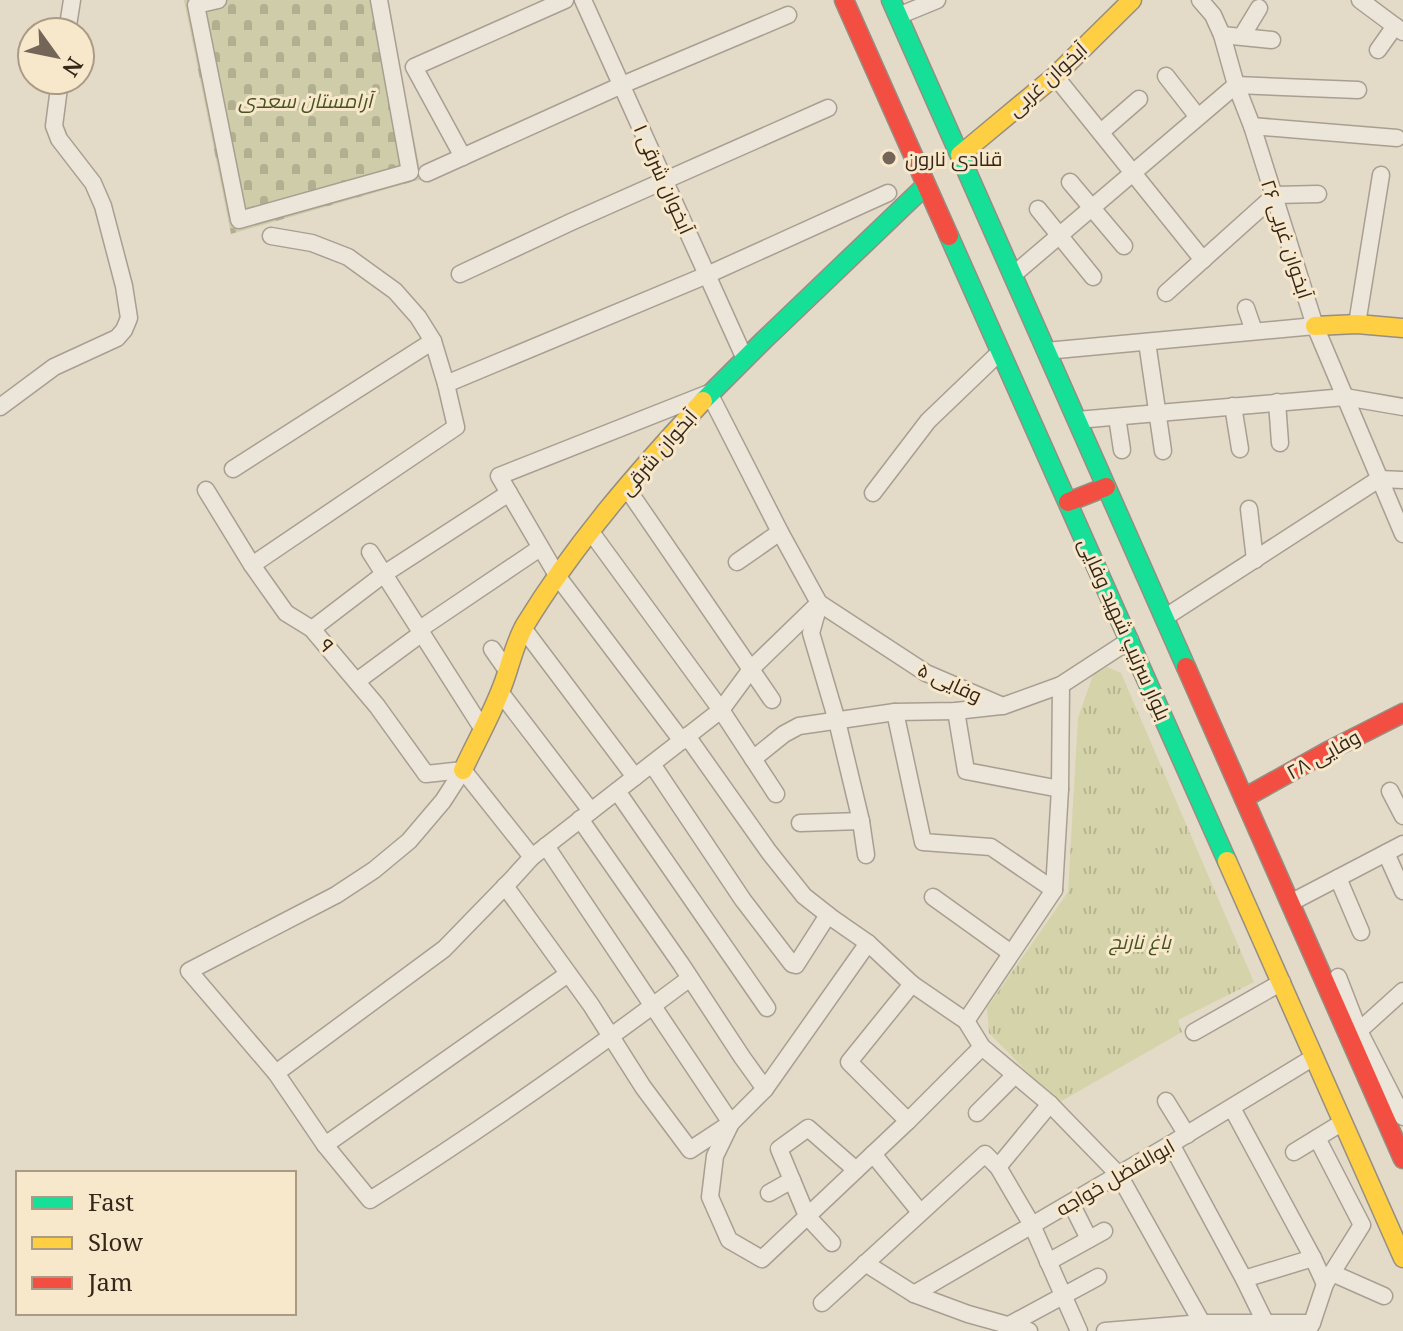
<svg xmlns="http://www.w3.org/2000/svg" width="1403" height="1331" font-family="'Noto Serif',Cairo,serif">
  <defs>
    <pattern id="cemetery-stones" width="16" height="16" patternUnits="userSpaceOnUse" patternTransform="scale(2)"><rect width="16" height="16" fill="#cfcca9"/><path d="M2 7V4a2 2 0 0 1 4 0v3zM10 15v-3a2 2 0 0 1 4 0v3z" fill="#b2af91"/></pattern>
    <pattern id="park-tufts" width="24" height="20" patternUnits="userSpaceOnUse" patternTransform="scale(2)"><rect width="24" height="20" fill="#d5d3a9"/><path d="M3 7l-1-3M5 7V3M7 7l1-3M15 17l-1-3M17 17v-4M19 17l1-3" fill="none" stroke="#b7b591"/></pattern>
  </defs>
  <rect width="100%" height="100%" fill="#e3dac8"/>
  <path fill="url(#cemetery-stones)" d="M184 0H386L422 179 231 234Z"/>
  <path fill="url(#park-tufts)" d="M1107 667 1121 673 1254 982 1178 1020 1182 1032 1058 1103 989 1033 987 1008 1068 892 1078 718 1093 675Z"/>
  <g fill="none" stroke-linecap="round" stroke-linejoin="round">
    <g stroke="#a89f92" stroke-width="19">
      <g id="street">
        <path d="M218 0 196 5 239 220 410 172 379 0"/>
        <path d="M583 0 745 359"/>
        <path d="M1200 0 1213 15 1222 35 1236 85 1252 126 1315 326 1403 534"/>
        <path d="M1360 0 1403 32"/>
        <path d="M898 16 937 0"/>
        <path d="M67 32 72 0"/>
        <path d="M1222 35 1272 40"/>
        <path d="M1242 36 1259 8"/>
        <path d="M1378 50 1395 26"/>
        <path d="M1055 76 1203 260"/>
        <path d="M1166 76 1198 117"/>
        <path d="M1252 126 1397 138"/>
        <path d="M1101 132 1139 99"/>
        <path d="M463 157 414 67 565 0"/>
        <path d="M427 173 622 85 788 15"/>
        <path d="M1070 182 1124 246"/>
        <path d="M1038 209 1093 277"/>
        <path d="M460 274 571 222 828 108"/>
        <path d="M1013 275 1236 85 1358 90"/>
        <path d="M1166 293 1275 195 1318 194"/>
        <path d="M1246 308 1254 331"/>
        <path d="M1357 324 1381 175"/>
        <path d="M1147 342 1163 451"/>
        <path d="M1046 351 1315 326"/>
        <path d="M446 384 707 275 888 193"/>
        <path d="M1277 402 1280 443"/>
        <path d="M1233 406 1240 449"/>
        <path d="M0 407 54 367 117 338 124 330 129 318 124 286 103 206 93 183 59 139 54 126 60 80"/>
        <path d="M1117 417 1122 450"/>
        <path d="M1077 420 1345 397 1403 407"/>
        <path d="M233 469 433 341"/>
        <path d="M1379 479 1403 480"/>
        <path d="M626 487 772 700"/>
        <path d="M206 490 252 565 286 613 312 629 377 706 426 774 463 770"/>
        <path d="M873 493 928 421 1001 351"/>
        <path d="M1249 509 1255 560"/>
        <path d="M591 532 721 710 776 794"/>
        <path d="M370 552 482 728"/>
        <path d="M737 562 780 532"/>
        <path d="M252 565 456 427 446 384 433 341 418 317 395 291 348 257 312 243 271 236"/>
        <path d="M819 605 811 633 837 721 861 821 866 855"/>
        <path d="M1164 618 1379 479"/>
        <path d="M523 628 635 777"/>
        <path d="M312 629 384 574 509 493"/>
        <path d="M420 629 540 548"/>
        <path d="M492 649 508 672"/>
        <path d="M357 681 422 633"/>
        <path d="M500 692 591 811"/>
        <path d="M956 711 966 771 1060 789"/>
        <path d="M895 712 923 842 991 847 1054 890"/>
        <path d="M687 736 769 852 804 896 832 918 868 943 912 984 966 1021 982 1047 1050 1104 1119 1175 1202 1323"/>
        <path d="M682 741 558 577 499 476 709 393 780 532 819 603 926 673 1003 706 1061 685 1130 640"/>
        <path d="M753 759 784 734 799 726 895 712 956 711 1001 706"/>
        <path d="M652 764 743 900 792 964 796 965 828 915"/>
        <path d="M463 770 443 801 409 841 374 870 336 895 189 971 276 1073 325 1145 370 1200C480 1131 586 1056 690 978"/>
        <path d="M463 770 532 857"/>
        <path d="M617 791 767 1008"/>
        <path d="M1390 791 1403 816"/>
        <path d="M580 819 681 964 742 1057 765 1089"/>
        <path d="M800 823 861 821"/>
        <path d="M546 846 731 1123 715 1156 710 1197 729 1240 762 1259 908 1121 982 1047"/>
        <path d="M1386 853 1403 891"/>
        <path d="M1338 878 1361 932"/>
        <path d="M505 886 591 1005 643 1087 690 1150 731 1123 765 1089 868 943"/>
        <path d="M933 897 1011 953"/>
        <path d="M1290 903 1403 844"/>
        <path d="M1338 977 1359 1031 1403 1117"/>
        <path d="M966 1021 1054 890 1060 789 1061 685"/>
        <path d="M1194 1032 1282 982"/>
        <path d="M1351 1038 1403 991"/>
        <path d="M276 1073 444 949 513 878 532 857 721 710 752 668 819 603"/>
        <path d="M1166 1101 1187 1135"/>
        <path d="M1232 1108 1313 1258 1325 1284"/>
        <path d="M977 1113 1015 1075"/>
        <path d="M908 1121 849 1062 912 984"/>
        <path d="M1171 1144 1244 1279 1265 1322"/>
        <path d="M325 1145 568 974"/>
        <path d="M1294 1152 1343 1122"/>
        <path d="M873 1154 920 1212"/>
        <path d="M998 1167 1050 1104"/>
        <path d="M769 1193 792 1180"/>
        <path d="M1071 1203 1089 1239"/>
        <path d="M832 1243 807 1216 779 1149 808 1128 856 1170"/>
        <path d="M1048 1262 1104 1231"/>
        <path d="M865 1263 914 1294 968 1314 1029 1331"/>
        <path d="M1332 1273 1384 1296"/>
        <path d="M1244 1279 1313 1258"/>
        <path d="M914 1294 1171 1144 1314 1057"/>
        <path d="M822 1303 985 1154 998 1167 1032 1225 1079 1331"/>
        <path d="M1009 1325 1098 1277"/>
        <path d="M1105 1331 1202 1323H1312"/>
        <path d="M1308 1331 1312 1323 1325 1284 1362 1225 1317 1138"/>
      </g>
    </g>
    <g stroke="#978e82" stroke-width="21">
      <g id="fast">
        <path d="M891 0 1186 667"/>
        <path d="M949 236 1227 861"/>
        <path d="M703 401 764 340 925 186"/>
      </g>
    </g>
    <g stroke="#978e82" stroke-width="21">
      <g id="slow">
        <path d="M960 155 1055 76 1132 0"/>
        <path d="M1315 326 1357 324 1403 328"/>
        <path d="M463 770C476 742 491 716 502 687 510 667 514 644 525 625 575 543 638 471 703 401"/>
        <path d="M1227 861 1403 1258"/>
      </g>
    </g>
    <g stroke="#978e82" stroke-width="21">
      <g id="jam">
        <path d="M844 0 949 236"/>
        <path d="M1068 502 1106 487"/>
        <path d="M1186 667 1403 1159"/>
        <path d="M1244 798 1330 750 1403 713"/>
      </g>
    </g>
    <use href="#street" stroke="#ebe5da" stroke-width="16"/>
    <use href="#fast" stroke="#16e098" stroke-width="18"/>
    <use href="#slow" stroke="#ffcf43" stroke-width="18"/>
    <use href="#jam" stroke="#f24e42" stroke-width="18"/>
  </g>
  <circle fill="#736658" stroke="#f7e8cc" stroke-width="3" cx="889" cy="158" r="8"/>
  <g text-anchor="middle" dominant-baseline="central" stroke-width="6" stroke-linejoin="round" paint-order="stroke">
    <g font-size="20" fill="#36271b" stroke="#f7e8cc">
      <text transform="translate(1047 79) rotate(-42)">آبخوان غربی</text>
      <text transform="translate(664 179) rotate(66)">آبخوان شرقی ۱</text>
      <text transform="translate(1287 239) rotate(72)">آبخوان غربی ۲۶</text>
      <text transform="translate(658 452) rotate(-49)">آبخوان شرقی</text>
      <text transform="translate(1125 629) rotate(66)">بلوار سرتیپ شهید وفایی</text>
      <text transform="translate(327 645) rotate(49)">۹</text>
      <text transform="translate(950 682) rotate(25)">وفایی ۵</text>
      <text transform="translate(1323 754) rotate(-29)">وفایی ۲۸</text>
      <text transform="translate(1115 1177) rotate(-30)">ابوالفضل خواجه</text>
    </g>
    <g font-size="20" font-style="italic" fill="#495320" stroke="#f7e8cc">
      <text x="305" y="100">آرامستان سعدی</text>
      <text x="1140" y="941">باغ نارنج</text>
    </g>
    <g font-size="20" fill="#36271b" stroke="#f7e8cc" text-anchor="start">
      <text x="905" y="158">قنادی نارون</text>
    </g>
  </g>
  <rect x="16" y="1171" width="280" height="144" fill="#f7e8cc" stroke="#aa9b85" stroke-width="2"/>
  <rect x="32" y="1197" width="40" height="12" fill="#16e098" stroke="#aa9b85" stroke-width="2"/>
  <text x="88" y="1211" font-size="24" fill="#36271b">Fast</text>
  <rect x="32" y="1237" width="40" height="12" fill="#ffcf43" stroke="#aa9b85" stroke-width="2"/>
  <text x="88" y="1251" font-size="24" fill="#36271b">Slow</text>
  <rect x="32" y="1277" width="40" height="12" fill="#f24e42" stroke="#aa9b85" stroke-width="2"/>
  <text x="88" y="1291" font-size="24" fill="#36271b">Jam</text>
  <g transform="translate(56 56) rotate(123)"><circle r="38" fill="#f7e8cc" stroke="#aa9b85" stroke-width="2"/>
  <path d="M0-6L14 30L0 20L-14 30Z" fill="#736658"/>
  <text y="-12" font-size="22" font-weight="bold" text-anchor="middle" fill="#36271b">N</text>
  </g>
</svg>
